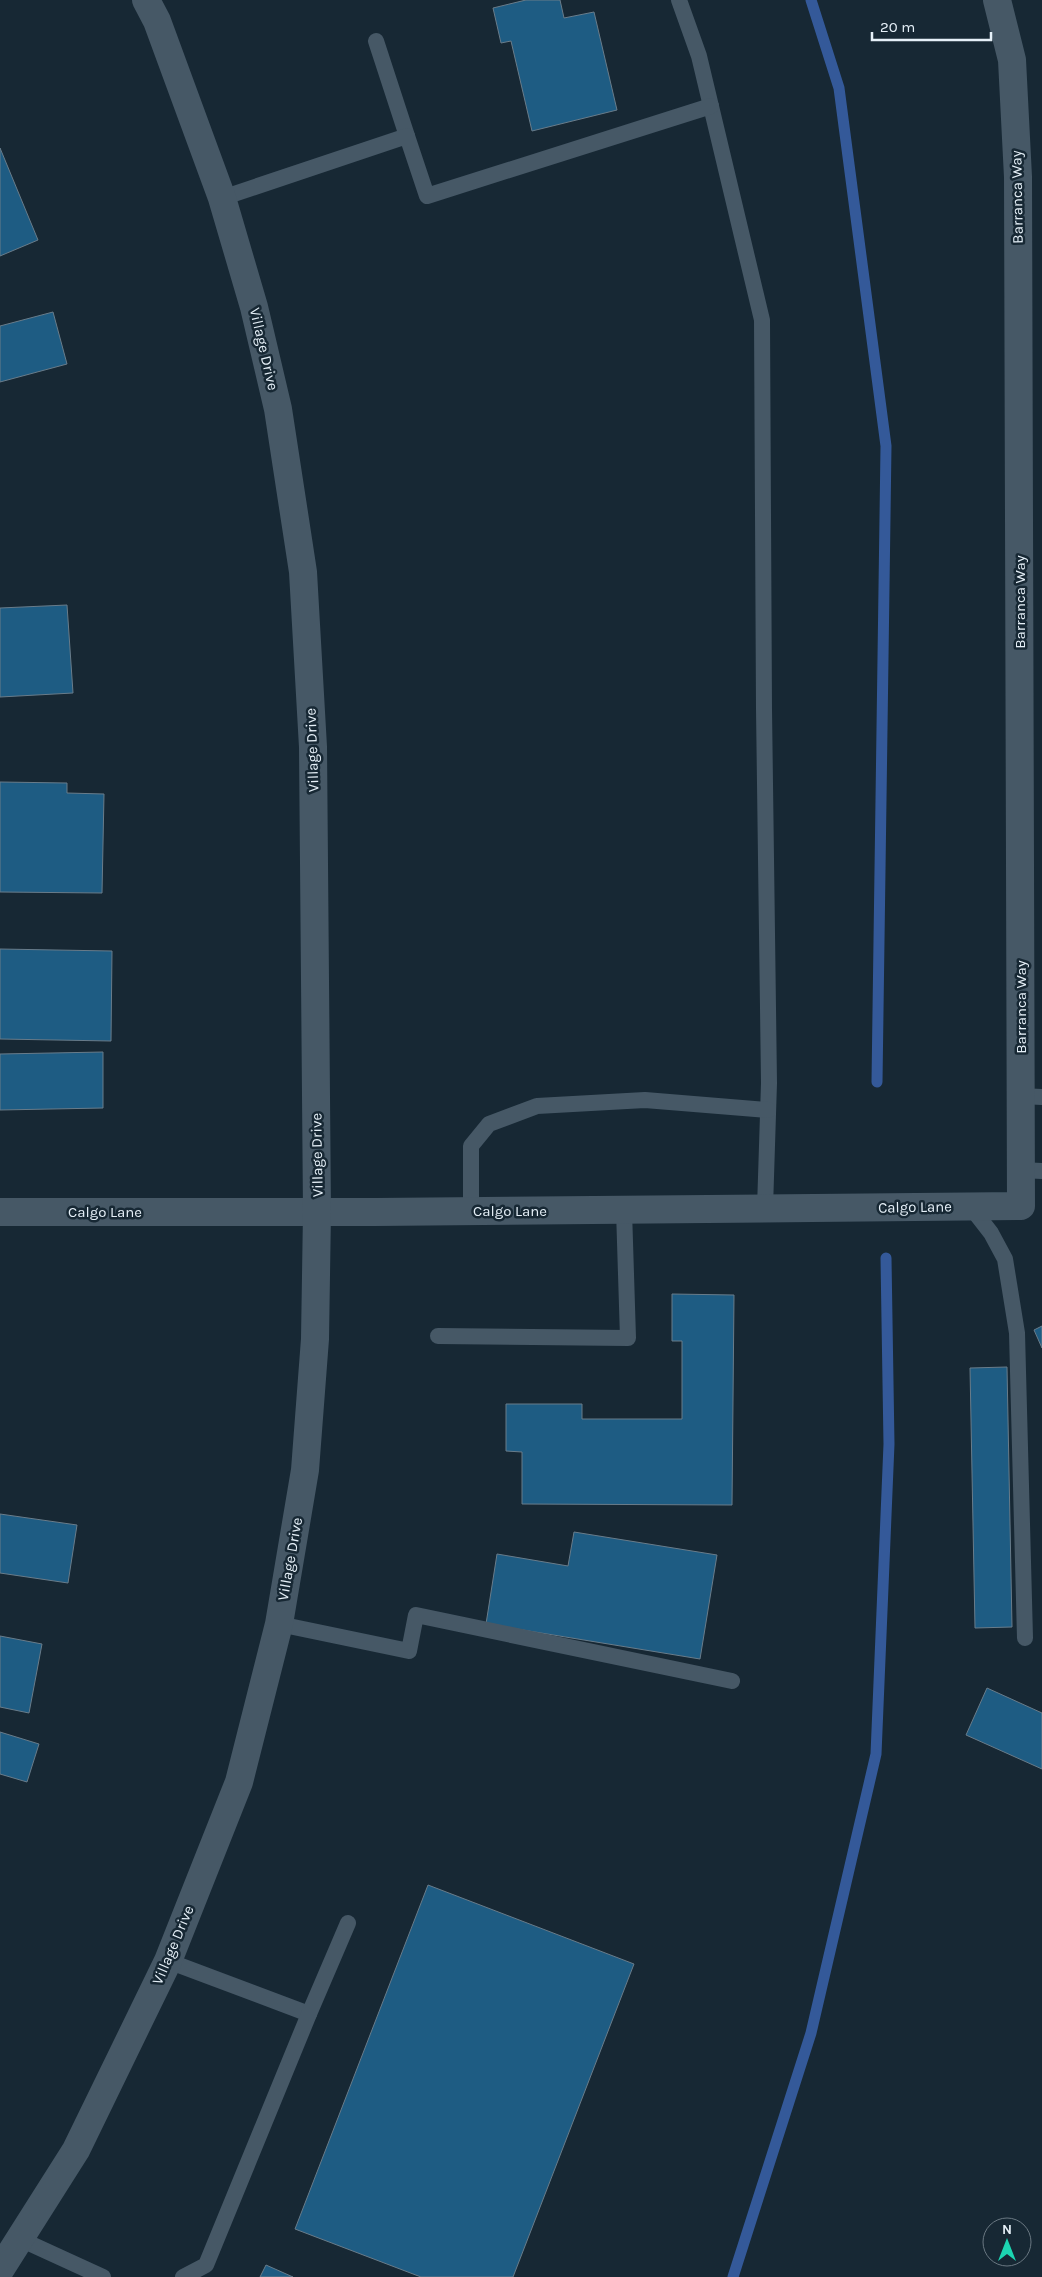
<svg xmlns="http://www.w3.org/2000/svg" width="1042" height="2277" font-family="Karla,sans-serif">
  <rect width="100%" height="100%" fill="#172834"/>
  <g fill="none" stroke-linecap="round" stroke-linejoin="round">
    <g stroke="#345999" stroke-width="11">
      <path d="M811 0 839 88 886 446 877 1082"/>
      <path d="M733 2277 811 2033 876 1754 889 1444 886 1258"/>
    </g>
  </g>
  <g fill="#1e5c83" stroke="#697c8a">
    <path d="M526 0H560L564 18 594 12 617 110 532 131 511 41 501 43 493 8Z"/>
    <path d="M0 148 38 240 0 256Z"/>
    <path d="M53 312 67 364 0 382V326Z"/>
    <path d="M67 605 73 693 0 697V608Z"/>
    <path d="M0 782 67 783V793L104 794 102 893 0 892Z"/>
    <path d="M0 949 112 951 111 1041 0 1039Z"/>
    <path d="M103 1052V1108L0 1110V1054Z"/>
    <path d="M672 1294 734 1295 732 1505 522 1504V1452L506 1451V1404H582V1419H682V1341H672Z"/>
    <path d="M1042 1326V1348L1034 1330Z"/>
    <path d="M1007 1367 1012 1627 975 1628 970 1368Z"/>
    <path d="M0 1514 77 1525 68 1583 0 1573Z"/>
    <path d="M574 1532 717 1555 700 1659 486 1624 497 1554 568 1566Z"/>
    <path d="M0 1636 42 1644 29 1713 0 1707Z"/>
    <path d="M987 1688 1042 1713V1769L966 1735Z"/>
    <path d="M0 1732 39 1744 27 1782 0 1774Z"/>
    <path d="M428 1885 634 1964 513 2277H421L295 2229Z"/>
    <path d="M266 2265 293 2277H260Z"/>
  </g>
  <g fill="none" stroke-linecap="round" stroke-linejoin="round">
    <g stroke="#465866" stroke-width="16">
      <path d="M679 0 699 56 762 320 764 709 769 1083 765 1208"/>
      <path d="M376 41 407 136"/>
      <path d="M222 198 407 136 427 196 711 106"/>
      <path d="M1021 1096 1042 1097"/>
      <path d="M1021 1170 1042 1171"/>
      <path d="M970 1206 991 1233 1005 1259 1017 1333 1025 1638"/>
      <path d="M471 1211V1146L489 1124 537 1106 645 1100 768 1110"/>
      <path d="M438 1336 628 1338 624 1210"/>
      <path d="M279 1624 409 1651 416 1615 732 1681"/>
      <path d="M168 1961 309 2014"/>
      <path d="M20 2239 103 2277"/>
      <path d="M183 2277 206 2265 309 2014 348 1923"/>
    </g>
    <path stroke="#465866" stroke-width="28" d="M0 1212H376L1021 1206 1018 177 1012 60 997 0"/>
    <path stroke="#465866" stroke-width="28" d="M0 2270 76 2150 168 1961 239 1782 279 1624 305 1470 315 1339 317 1212 313 747 303 572 278 409 254 307 222 198 157 21 146 0"/>
  </g>
  <g text-anchor="middle" dominant-baseline="central" stroke-width="5" stroke-linejoin="round" paint-order="stroke">
    <g font-size="15" fill="#e6f0f8" stroke="#172834">
      <text transform="translate(1017 197) rotate(-91)">Barranca Way</text>
      <text transform="translate(264 349) rotate(77)">Village Drive</text>
      <text transform="translate(1020 602) rotate(-90)">Barranca Way</text>
      <text transform="translate(312 750) rotate(-92)">Village Drive</text>
      <text transform="translate(1021 1007) rotate(-90)">Barranca Way</text>
      <text transform="translate(317 1155) rotate(-91)">Village Drive</text>
      <text transform="translate(915 1207) rotate(-1)">Calgo Lane</text>
      <text x="510" y="1211">Calgo Lane</text>
      <text x="105" y="1212">Calgo Lane</text>
      <text transform="translate(290 1559) rotate(-80)">Village Drive</text>
      <text transform="translate(173 1945) rotate(-67)">Village Drive</text>
    </g>
  </g>
  <g transform="translate(1007 2242)"><circle r="24" fill="#172834" stroke="#6a7882"/>
  <path d="M0-4L9 19L0 12L-9 19Z" fill="#1cd5b1"/>
  <text y="-8" font-size="14" font-weight="bold" text-anchor="middle" fill="#e6f0f8">N</text>
  </g>
  <path d="M872 32v8h119v-8" fill="none" stroke="#e6f0f8" stroke-width="2.5"/>
  <text x="880" y="32" font-size="15" fill="#e6f0f8" stroke="#172834" stroke-width="4" paint-order="stroke">20 m</text>
</svg>
